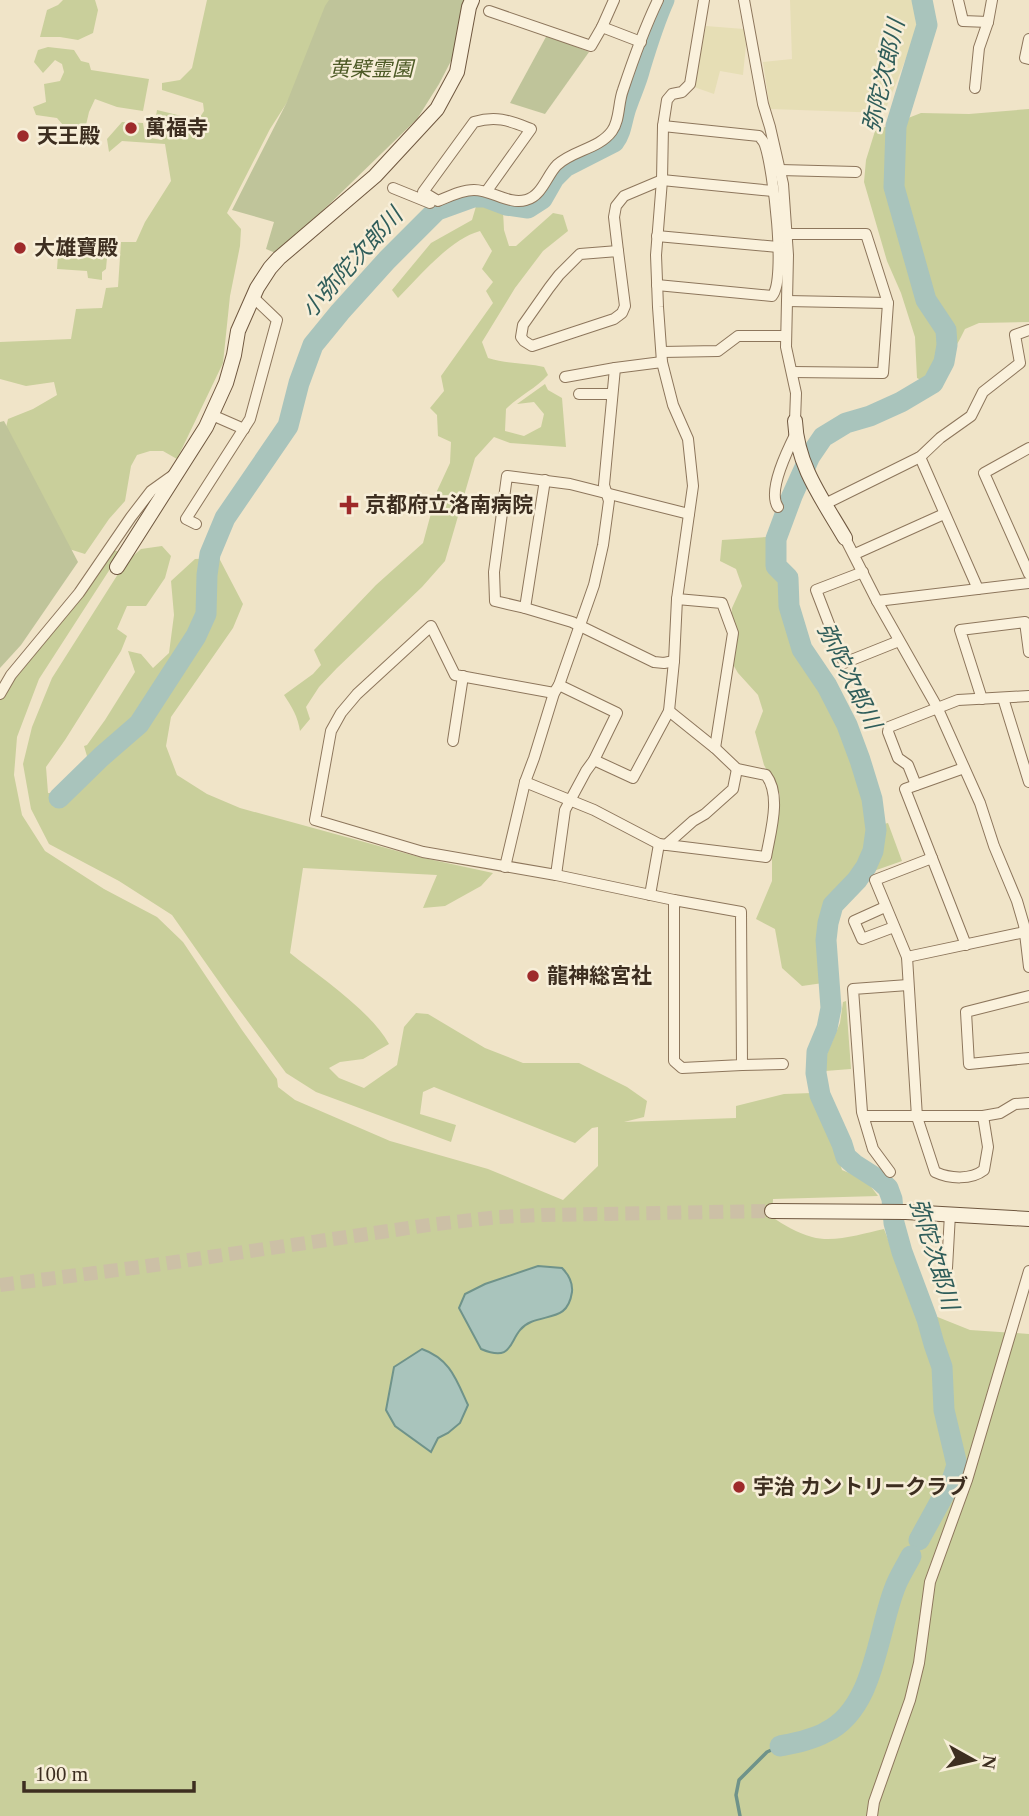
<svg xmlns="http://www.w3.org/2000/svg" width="1029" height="1816" font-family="'Times New Roman','Noto Sans JP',serif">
  <rect width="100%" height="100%" fill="#f0e4c8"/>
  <g fill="#e6deb5">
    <path d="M790 0H913L917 31 884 113 770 109 763 62 792 59Z"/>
    <path d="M706 26 744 29 746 45 743 75 720 71 714 94 694 87Z"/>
  </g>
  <g fill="#c9cf9b">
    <path d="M63 0H95L98 10 93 33 78 40 60 37H40L47 10 58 5Z"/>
    <path d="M207 0H341L295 90 270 129 227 213 241 229 240 246 230 296 223 363 177 459 163 451H150L137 455 131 466 125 501 109 519 85 554 69 549 4 436 8 419 33 409 57 395 54 382 26 386 0 379V342L71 339 76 309 102 308 106 288 118 287 121 242H136L145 222 171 181 165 144 122 141 109 152 107 139 122 122 143 123 145 137 162 140 165 125 155 122 157 110 198 120 204 111 203 103 162 90V83L180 80 192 68Z"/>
    <path d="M48 47 74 50 81 61 89 63 91 70 149 79 143 111 117 107 95 99 89 112 86 125H63L57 118 36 115 33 107 46 102 44 84 60 81 64 72 62 64 55 60 43 73 34 62 38 50Z"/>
    <path d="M1029 109V322L979 323 965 329C956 348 942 371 923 381L917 378 915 337 901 293 887 261 864 182 866 160 875 131 921 113 969 114Z"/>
    <path d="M477 203 494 206 503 211 504 230 509 246H516L553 213 563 215 568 231 543 251 515 288 482 342 488 358C506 364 526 363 544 367L548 375C535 389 519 396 506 409L505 431 524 436 541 427 544 414 534 402 517 404 545 384 548 390 562 398 566 447 510 443 494 437 475 458 445 561 422 587 337 668 319 687 306 707 310 719 300 731C298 717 292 707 284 695L313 674 321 665 314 650 376 585 423 543 437 491 450 463 451 442 438 436 437 415 430 408 444 391 441 376 493 303 486 291 493 282 482 269 492 251 480 231C450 239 420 276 398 298L392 290 431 243 472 220Z"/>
    <path d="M59 241 108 246 106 269 102 272V280L88 278 87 271 57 269Z"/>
    <path d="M767 537 769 566 782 581 787 619 798 659 824 692 853 759 867 802 869 841 856 872 830 899 823 933V983L802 986 782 968 775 929 756 919 772 881V853L780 794 764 765 755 732 763 711 758 695 738 673 728 656 732 608 742 586 736 569 720 561 722 540Z"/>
    <path d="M162 546 171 556 165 578 146 606H127L117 629 127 636 121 651 65 740 46 767 48 793 70 792 92 773 84 746 87 745 105 720 135 672 128 651 141 654 153 668 169 653 174 615 171 581 195 559 219 558 243 604 233 628 171 717 166 746 177 775 207 794 240 808 419 857 493 873 481 886 445 906 423 908 437 875 303 868 290 953C320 977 371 1011 389 1044L363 1059 340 1062 329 1068 339 1078 364 1088 397 1065 404 1027 416 1013 428 1014 485 1048 523 1063H579L627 1087 647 1101 644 1117 624 1122 736 1118V1106L784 1094 812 1093 832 1139 842 1170 866 1180 878 1196 773 1199 772 1217C784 1225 797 1233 812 1237 834 1243 861 1234 884 1229L915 1308 970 1330 1029 1334V1816H0V697L111 550 121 552 39 679 17 737 14 775 22 815 45 851 104 889 157 917 183 942 242 1030 277 1079 278 1087 295 1100 390 1141 488 1169 563 1200 598 1166V1127L592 1128 575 1143 434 1087 423 1092 420 1114 456 1125 451 1142 316 1092 286 1073 229 996 172 915 119 881 49 844 31 809 23 764 32 727 52 678 125 563 141 549Z"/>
    <path d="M888 823 902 861 868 873 881 836 880 825Z"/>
    <path d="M846 1001 851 1069 825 1071 827 1054 840 1023 843 1002Z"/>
  </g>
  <g fill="#bfc49a">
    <path d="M329 0H464L452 59 439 84 417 119 278 254 266 249 274 222 232 210 287 102 325 6Z"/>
    <path d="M547 35 589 52 545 114 510 103Z"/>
    <path d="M4 421 78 562 21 645 0 668V422Z"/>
  </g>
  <g fill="#a9c4bc" stroke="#6f938a" stroke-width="2">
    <path d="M538 1266 562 1268C569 1275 573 1282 572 1292 568 1319 551 1314 531 1322 506 1332 519 1365 481 1349L459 1308 465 1294 485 1284Z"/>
    <path d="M422 1349C450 1359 456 1379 468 1405L460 1423 448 1433 438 1438 431 1452 395 1426 386 1410 394 1367Z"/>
  </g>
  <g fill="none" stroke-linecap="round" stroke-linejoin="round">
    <path stroke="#6f938a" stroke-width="3.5" d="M740 1816 736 1795 739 1780 767 1752 780 1746"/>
    <g stroke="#a9c4bc" stroke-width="21">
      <path d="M59 798 101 757 139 724 196 636 206 614 207 575 210 554 225 518 288 426 299 383 313 345 340 312 387 260 437 210 473 197H485L506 205 528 208 542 199 554 178 565 167 614 142C622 132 622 117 627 105 631 93 637 81 640 68 647 45 654 22 664 0"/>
      <path d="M919 1540 952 1480 957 1465 944 1410 942 1367 934 1344 927 1319 902 1252 894 1223 892 1199 888 1188 879 1180 854 1164 846 1157 842 1144 820 1095 816 1073 817 1052 827 1028 831 1008 826 940 828 923 833 905 857 880 866 867 873 851 876 830 872 799 860 760 847 725 827 686 802 649 789 606 788 578 776 566V539L792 496 810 456 823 437 846 423 870 416 901 402 933 383 944 362 947 345 946 330 926 300 894 187 896 126 927 25 922 0"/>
      <path d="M780 1746C795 1743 812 1740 826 1732 874 1709 877 1635 894 1590 898 1578 905 1568 911 1556"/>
    </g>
    <path stroke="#ccc0a6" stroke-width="14" stroke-dasharray="14 7" stroke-linecap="butt" d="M0 1285 141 1267 436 1224 499 1217 542 1215 772 1211"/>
    <g stroke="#8d765c" stroke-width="12">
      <g id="street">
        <path d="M744 0 763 104 770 127 783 184 788 255 786 347 796 393 795 421"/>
        <path d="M958 0 963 21 988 22"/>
        <path d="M489 11 591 46 602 27 614 0"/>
        <path d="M602 27 641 42"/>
        <path d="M1029 39 1025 58 1029 59"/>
        <path d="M975 88 979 48 988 22 992 0"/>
        <path d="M780 170 856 172"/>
        <path d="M393 188 430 203"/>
        <path d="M486 192 531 129C510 121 497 115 474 122L423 192 438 201C450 196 462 190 474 190 492 190 509 205 526 200 542 196 547 175 557 165 573 150 599 149 612 131 620 120 618 103 623 90 633 60 644 29 658 0"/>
        <path d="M787 234H866L888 303 883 373 792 372"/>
        <path d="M657 236 778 247"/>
        <path d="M618 251 625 306 622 313 614 319 532 346 524 341 521 337 523 325 549 288 559 275 580 254Z"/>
        <path d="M618 251 614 217 616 206 624 196 662 180 773 191"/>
        <path d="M657 285 772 296C787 280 773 168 765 145 764 141 761 139 759 136L663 126"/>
        <path d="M787 301 888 303"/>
        <path d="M662 352 718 351 738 336H786"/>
        <path d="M565 377 615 368 662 362"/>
        <path d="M579 394H612"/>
        <path d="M212 415 244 429"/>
        <path d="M1029 448 984 473 1029 574"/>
        <path d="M920 457 978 589"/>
        <path d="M825 504 920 457 940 438 971 416 983 392 1020 363 1015 335 1029 330"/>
        <path d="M778 507C767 491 788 449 796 433"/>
        <path d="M196 524 186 519 250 419 277 320 253 297"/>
        <path d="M845 538 877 601 937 707 980 803 994 846 1017 901 1024 925 1029 967"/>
        <path d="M855 554 944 514"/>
        <path d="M863 572 816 590 844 663 899 641"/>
        <path d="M677 599 722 603 733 633 715 748"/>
        <path d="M877 601 1029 583"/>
        <path d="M525 608 545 480"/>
        <path d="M674 661 664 663 654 662 572 622 525 608 495 601 494 572 507 476 570 484 689 514"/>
        <path d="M554 693 455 675 431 626 357 694 341 713 331 731 315 820 423 852 556 875 674 900"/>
        <path d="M0 694 11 675 79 593 131 517 151 491 172 476"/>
        <path d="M1003 698 1029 782"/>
        <path d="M982 699 960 630 1025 622 1029 652"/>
        <path d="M453 741 463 676"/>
        <path d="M594 760 633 778 669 711 674 661 677 599 693 486 688 439 673 405 662 362 658 307 656 255 662 180 663 126 667 100 672 94 682 92 690 84 704 0"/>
        <path d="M964 768 905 789 966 945"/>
        <path d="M525 782 594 810 659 844 766 857C770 833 782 796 766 775L737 769 715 748 669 711"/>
        <path d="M916 785 908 765 898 758 888 732 889 727 958 700 1029 696"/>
        <path d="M666 845 693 821 705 814 733 789 737 769"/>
        <path d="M932 858 875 880 907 957 917 1117 935 1172C950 1179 971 1180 984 1170L988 1147 983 1116"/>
        <path d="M505 867 525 782 534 758 554 693 559 685 594 585 603 545 609 501 604 485 615 368"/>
        <path d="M556 875 565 810 586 771 594 760 617 713 559 685"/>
        <path d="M650 895 659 844"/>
        <path d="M674 900 741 912 742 1065 682 1068 674 1061Z"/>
        <path d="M885 907 854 921 862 939 894 927"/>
        <path d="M907 957 1025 932"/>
        <path d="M1029 996 966 1012 969 1064 1029 1058"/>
        <path d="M742 1065 783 1064"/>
        <path d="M864 1116H983L1000 1113 1015 1104 1029 1103"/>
        <path d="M890 1172 873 1149 862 1112 853 989 908 985"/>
        <path d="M947 1268 950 1214"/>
        <path d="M872 1816 874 1802 910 1700 919 1663 930 1582 967 1480 1029 1271"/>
      </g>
    </g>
    <g stroke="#6f573f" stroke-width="16">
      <g id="secondary">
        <path d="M795 421C797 466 823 500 845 538"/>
        <path d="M117 567 206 427 226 383 234 355 238 331 257 288 270 268 279 258 375 176 437 109 457 72 469 7 472 0"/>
        <path d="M772 1211 906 1212 1029 1219"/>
      </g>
    </g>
    <use href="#street" stroke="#faf1dc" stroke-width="10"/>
    <use href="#secondary" stroke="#faf1dc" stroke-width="14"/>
  </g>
  <g fill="#9e2a2b" stroke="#f7eed8" stroke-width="2.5">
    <circle cx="131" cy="128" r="7"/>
    <circle cx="23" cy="136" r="7"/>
    <circle cx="20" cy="248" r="7"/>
    <path d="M345.5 494.5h7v7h7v7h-7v7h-7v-7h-7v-7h7z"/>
    <circle cx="533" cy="976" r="7"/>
    <circle cx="739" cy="1487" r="7"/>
  </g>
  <g text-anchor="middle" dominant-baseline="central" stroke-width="5" stroke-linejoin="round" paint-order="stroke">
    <g font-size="21" font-style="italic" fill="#4d5a26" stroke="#f7eed8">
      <text x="371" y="69">黄檗霊園</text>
    </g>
    <g font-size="21" font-weight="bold" fill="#3d2e20" stroke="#f7eed8" text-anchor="start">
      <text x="145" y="128">萬福寺</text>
      <text x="37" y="136">天王殿</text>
      <text x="34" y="248">大雄寶殿</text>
      <text x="365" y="505">京都府立洛南病院</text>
      <text x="547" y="976">龍神総宮社</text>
      <text x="753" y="1487">宇治 カントリークラブ</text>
    </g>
    <g font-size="23" font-style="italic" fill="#2f5d5a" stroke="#f7eed8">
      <text transform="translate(884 76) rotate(-77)">弥陀次郎川</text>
      <text transform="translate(352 263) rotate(-48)">小弥陀次郎川</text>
      <text transform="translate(849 676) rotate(64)">弥陀次郎川</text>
      <text transform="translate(934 1254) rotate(73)">弥陀次郎川</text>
    </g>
  </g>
  <g transform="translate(973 1760) rotate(98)" stroke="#f7eed8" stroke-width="5" paint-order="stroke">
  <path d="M0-5L12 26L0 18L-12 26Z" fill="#3d2e20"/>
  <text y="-10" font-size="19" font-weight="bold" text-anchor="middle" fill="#3d2e20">N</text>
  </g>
  <path d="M24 1781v10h170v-10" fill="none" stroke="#3d2e20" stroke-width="3.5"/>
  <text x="35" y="1781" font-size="21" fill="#3d2e20" stroke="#f7eed8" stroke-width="5" paint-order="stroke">100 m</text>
</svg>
